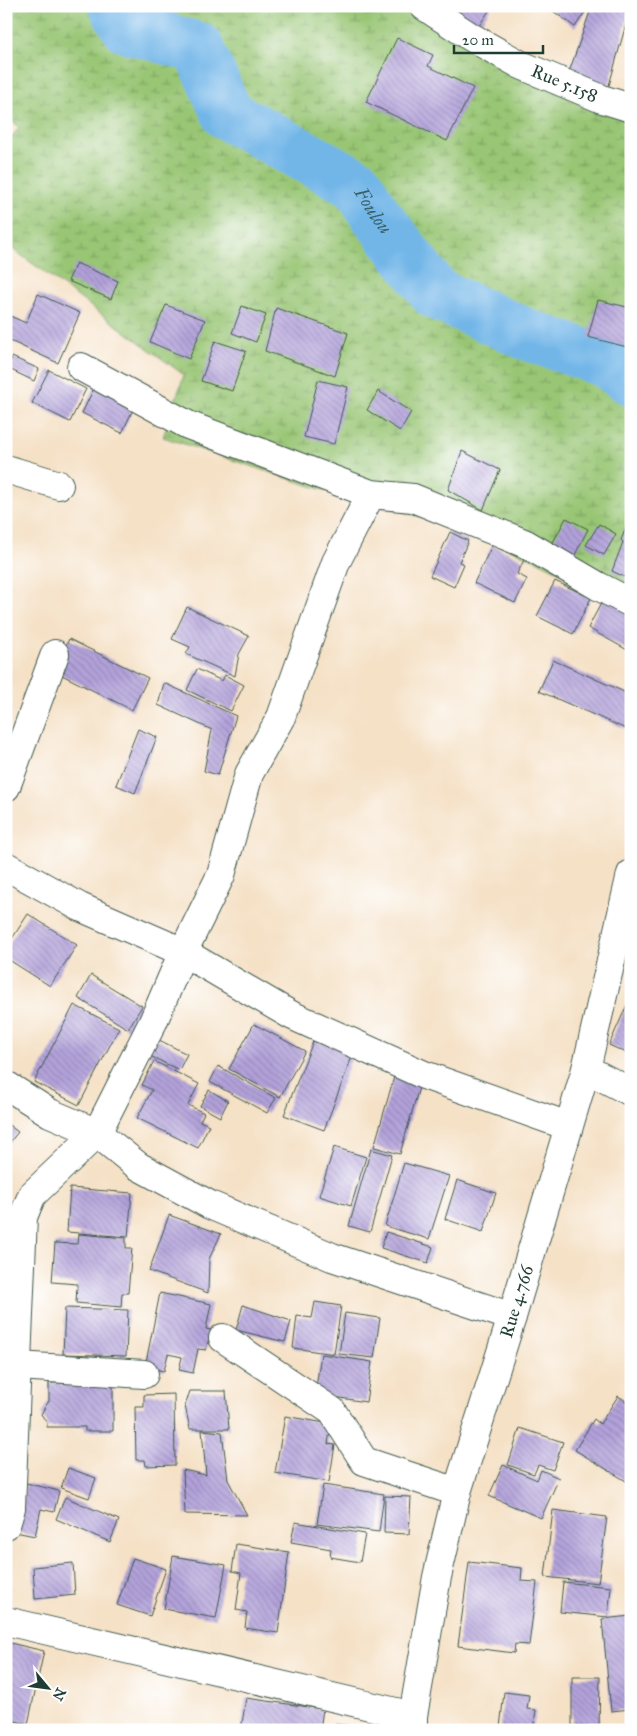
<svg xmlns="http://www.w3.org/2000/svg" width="637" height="1736" font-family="'IM FELL Great Primer',serif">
  <defs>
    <pattern id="wetland-marsh" width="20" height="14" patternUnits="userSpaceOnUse" patternTransform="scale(1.25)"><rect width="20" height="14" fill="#99c674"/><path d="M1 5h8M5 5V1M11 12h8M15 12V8" fill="none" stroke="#7ca260"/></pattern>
    <pattern id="building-back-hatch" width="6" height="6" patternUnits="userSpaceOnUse" patternTransform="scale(1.25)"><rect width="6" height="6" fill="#b3a2db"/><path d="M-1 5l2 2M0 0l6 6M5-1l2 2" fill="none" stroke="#9185b2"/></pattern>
  </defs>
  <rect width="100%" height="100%" fill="#fff"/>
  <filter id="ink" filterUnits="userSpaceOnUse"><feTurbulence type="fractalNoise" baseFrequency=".02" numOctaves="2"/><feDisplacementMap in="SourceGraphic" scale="10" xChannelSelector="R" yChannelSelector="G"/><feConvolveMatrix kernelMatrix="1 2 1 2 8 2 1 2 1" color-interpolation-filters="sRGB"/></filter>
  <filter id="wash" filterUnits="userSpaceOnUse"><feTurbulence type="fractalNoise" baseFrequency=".0096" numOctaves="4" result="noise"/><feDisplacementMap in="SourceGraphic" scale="20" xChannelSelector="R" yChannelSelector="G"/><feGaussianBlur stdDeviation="1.12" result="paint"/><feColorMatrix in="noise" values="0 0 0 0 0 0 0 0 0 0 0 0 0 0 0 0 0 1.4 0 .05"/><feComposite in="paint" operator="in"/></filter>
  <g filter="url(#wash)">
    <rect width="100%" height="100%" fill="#f5e1c6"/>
    <path fill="url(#wetland-marsh)" stroke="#5c8254" d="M6 6H424L631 108V606L534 559 446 524 317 488 163 437 184 375 6 244V146L19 127 6 116Z"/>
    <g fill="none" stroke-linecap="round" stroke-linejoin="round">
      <path stroke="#72b6e8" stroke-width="52" id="s1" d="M115 6 127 27 198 48 228 115 357 184 376 215 436 294 528 335 606 362 631 380"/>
    </g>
    <g id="blocks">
      <g fill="url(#building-back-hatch)">
        <path d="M449 6H492L479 26Z"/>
        <path d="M546 6H589L575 27Z"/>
        <path d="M592 6H631L608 89 567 78Z"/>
        <path d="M397 38 433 55 428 66 473 88 447 141 366 102Z"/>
        <path d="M76 263 118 281 111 299 68 281Z"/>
        <path d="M38 294 80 313 58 363 6 339V325L10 316 26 323Z"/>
        <path d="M598 300 631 308V348L588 337Z"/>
        <path d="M166 305 205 320 189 359 150 342Z"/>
        <path d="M242 306 266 315 256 342 232 333Z"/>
        <path d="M276 308 348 333 335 376 265 351Z"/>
        <path d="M215 341 246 351 232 391 201 381Z"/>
        <path d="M12 357 39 369 34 381 7 368Z"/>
        <path d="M49 370 86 389 70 422 32 403Z"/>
        <path d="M318 380 348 387 334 444 304 437Z"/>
        <path d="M97 382 137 401 122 433 82 413Z"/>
        <path d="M378 391 411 412 400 431 367 410Z"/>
        <path d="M462 451 500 470 483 510 448 490Z"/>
        <path d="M566 518 588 529 573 559 550 548Z"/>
        <path d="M629 520 631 521V580L612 571 623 542 621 540Z"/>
        <path d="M599 524 616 534 604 555 586 545Z"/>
        <path d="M450 532 468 541 459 562 464 564 454 587 430 576Z"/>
        <path d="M492 545 524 560 517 574 527 579 515 603 474 583Z"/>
        <path d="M555 581 591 598 573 634 537 616Z"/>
        <path d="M605 596 631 610V652L588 628Z"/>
        <path d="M187 607 249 636 239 654 235 676 186 654 190 647 172 639Z"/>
        <path d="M69 639 148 678 132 710 54 671Z"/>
        <path d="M553 660 631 695V718L626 729 539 691Z"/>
        <path d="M197 669 222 681 225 675 244 685 231 711 187 690Z"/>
        <path d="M164 683 236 716 218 775 204 771 212 730 158 705Z"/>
        <path d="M138 729 157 737 135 793 116 785Z"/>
        <path d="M28 914 77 945 50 986 6 958V948Z"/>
        <path d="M91 975 142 1006 128 1029 78 998Z"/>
        <path d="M631 996V1055L609 1045Z"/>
        <path d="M74 1005 119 1028 79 1105 34 1082Z"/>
        <path d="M254 1024 305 1051 280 1097 229 1069Z"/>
        <path d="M157 1039 187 1054 179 1070 148 1055Z"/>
        <path d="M314 1039 353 1054 324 1130 284 1115Z"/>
        <path d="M154 1061 199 1084 188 1105 204 1113 200 1121 209 1125 198 1148 137 1118 152 1090 142 1085Z"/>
        <path d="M218 1066 276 1098 267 1113 210 1082Z"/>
        <path d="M396 1070 422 1077 400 1154 374 1147Z"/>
        <path d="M209 1090 228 1101 220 1117 200 1106Z"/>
        <path d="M6 1123 18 1132 6 1147Z"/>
        <path d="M334 1147 366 1157 351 1206 319 1196Z"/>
        <path d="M371 1149 392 1155 370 1232 349 1226Z"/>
        <path d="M404 1163 449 1176 429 1239 385 1226Z"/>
        <path d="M457 1180 496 1193 483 1232 445 1219Z"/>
        <path d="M70 1188 132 1193 128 1237 67 1232Z"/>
        <path d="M169 1215 221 1234 209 1259 208 1293 149 1271Z"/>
        <path d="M386 1232 433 1247 428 1263 381 1248Z"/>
        <path d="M79 1234 126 1238V1248H132L128 1293H122L121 1307 76 1303 77 1284 52 1282 55 1243 78 1244Z"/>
        <path d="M160 1293 211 1304 206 1329 211 1330 206 1350 198 1349 193 1373 179 1370 182 1357 168 1354 164 1371 145 1367Z"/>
        <path d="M315 1302 341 1306 334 1354 293 1348 297 1316 312 1318Z"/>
        <path d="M243 1305 291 1321 285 1342 236 1330Z"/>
        <path d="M65 1308 128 1310 126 1356 63 1354Z"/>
        <path d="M345 1313 380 1318 374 1358 339 1354Z"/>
        <path d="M321 1354 372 1362 366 1402 315 1394Z"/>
        <path d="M49 1383H113V1431H85V1427H47V1423L41 1414 48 1402H49Z"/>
        <path d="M190 1391H226L229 1429H190L185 1406Z"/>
        <path d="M174 1394 175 1465 146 1466 145 1460H136L135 1407H144V1395Z"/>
        <path d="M618 1396 631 1404V1484L575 1450 594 1419 600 1424Z"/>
        <path d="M285 1416 331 1424 328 1444 335 1445 329 1482 275 1473Z"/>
        <path d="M520 1428 563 1442 553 1470 538 1465 534 1474 508 1465Z"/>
        <path d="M202 1430 222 1432 228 1480 247 1515 185 1514 183 1470 206 1475Z"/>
        <path d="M503 1465 537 1480 541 1470 559 1478 541 1518 489 1496Z"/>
        <path d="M68 1468 96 1478 89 1498 61 1488Z"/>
        <path d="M26 1483 59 1491 54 1512 41 1509 35 1536 15 1532Z"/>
        <path d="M323 1485 384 1494 379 1532 317 1524Z"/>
        <path d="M385 1496 411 1497 409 1534 384 1533Z"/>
        <path d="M65 1497 119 1520 110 1542 56 1519Z"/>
        <path d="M553 1510 607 1517 598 1583 545 1577Z"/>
        <path d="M295 1522 365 1534 360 1562 330 1557 331 1549 291 1542Z"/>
        <path d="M236 1544 289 1552 278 1633 245 1628 247 1612 236 1610 241 1573 232 1571Z"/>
        <path d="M173 1556 226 1565 216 1618 164 1609Z"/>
        <path d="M133 1558 166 1569 150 1616 117 1605Z"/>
        <path d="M469 1562 522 1568 521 1581 537 1582 529 1645 515 1644 514 1653 458 1646Z"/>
        <path d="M73 1563 75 1595 35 1599 33 1567Z"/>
        <path d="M563 1582 611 1587 608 1617 560 1612Z"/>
        <path d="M631 1616V1709L611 1711 602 1619Z"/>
        <path d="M6 1642 44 1651 28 1724 6 1719Z"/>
        <path d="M572 1677H600L599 1727 572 1726Z"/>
        <path d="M504 1692 529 1695 527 1709 536 1710 533 1730 500 1728Z"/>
        <path d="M246 1698 323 1709 320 1730H241Z"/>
        <path d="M335 1724 367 1727V1730H335Z"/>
      </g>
    </g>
  </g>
  <g filter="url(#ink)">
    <use href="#blocks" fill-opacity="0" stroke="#3f564a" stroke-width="1"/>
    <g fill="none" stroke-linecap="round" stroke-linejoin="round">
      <g stroke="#3f564a" stroke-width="30">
        <g id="minor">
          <path id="s2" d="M424 6 471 37 521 65 602 99 631 108"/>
          <path d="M81 367 188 425 371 494"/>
          <path d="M6 469 59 485"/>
          <path d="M6 787 55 654"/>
          <path d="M6 866 80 907 183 952 291 1015 424 1075 568 1126"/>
          <path d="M586 1069 631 1092"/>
          <path d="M6 1085 50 1113 97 1133 138 1166 210 1205 332 1257 512 1317"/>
          <path d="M223 1338 332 1411 364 1461 457 1492"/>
          <path d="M18 1366 144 1374"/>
          <path d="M6 1525 11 1508 23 1217 32 1195 97 1133 153 1022 183 952 221 875 249 774 281 717 336 562 371 494 413 498 526 544 598 586 631 603"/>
          <path d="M6 1621 413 1716"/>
        </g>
      </g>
      <g stroke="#3f564a" stroke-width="30">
        <g id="tertiary">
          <path id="s3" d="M413 1730V1716L437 1577 457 1492 512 1317 586 1069 631 874"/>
        </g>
      </g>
      <use href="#minor" stroke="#fff" stroke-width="28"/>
      <use href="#tertiary" stroke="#fff" stroke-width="28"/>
    </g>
  </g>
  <g text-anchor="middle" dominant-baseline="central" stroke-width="4" stroke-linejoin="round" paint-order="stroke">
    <g font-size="18" fill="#1f3d34" stroke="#fff">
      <text stroke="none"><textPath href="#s2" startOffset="161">Rue 5.158</textPath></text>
      <text stroke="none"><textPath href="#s3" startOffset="442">Rue 4.766</textPath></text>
    </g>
    <g font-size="19" font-style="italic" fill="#38616a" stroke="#fff">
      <text stroke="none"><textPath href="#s1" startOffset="349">Foulou</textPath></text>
    </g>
  </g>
  <rect width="637" height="1736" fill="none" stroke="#fff" stroke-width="25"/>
  <g transform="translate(48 1688) rotate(119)" stroke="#ffffff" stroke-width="4" paint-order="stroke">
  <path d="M0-4L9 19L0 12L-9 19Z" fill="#1f3d34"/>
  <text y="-8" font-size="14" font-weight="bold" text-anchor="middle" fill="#1f3d34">N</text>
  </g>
  <path d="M454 45v8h89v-8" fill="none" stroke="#1f3d34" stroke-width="2.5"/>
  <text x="462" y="45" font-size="15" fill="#1f3d34" stroke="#ffffff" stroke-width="4" paint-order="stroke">20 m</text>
</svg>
